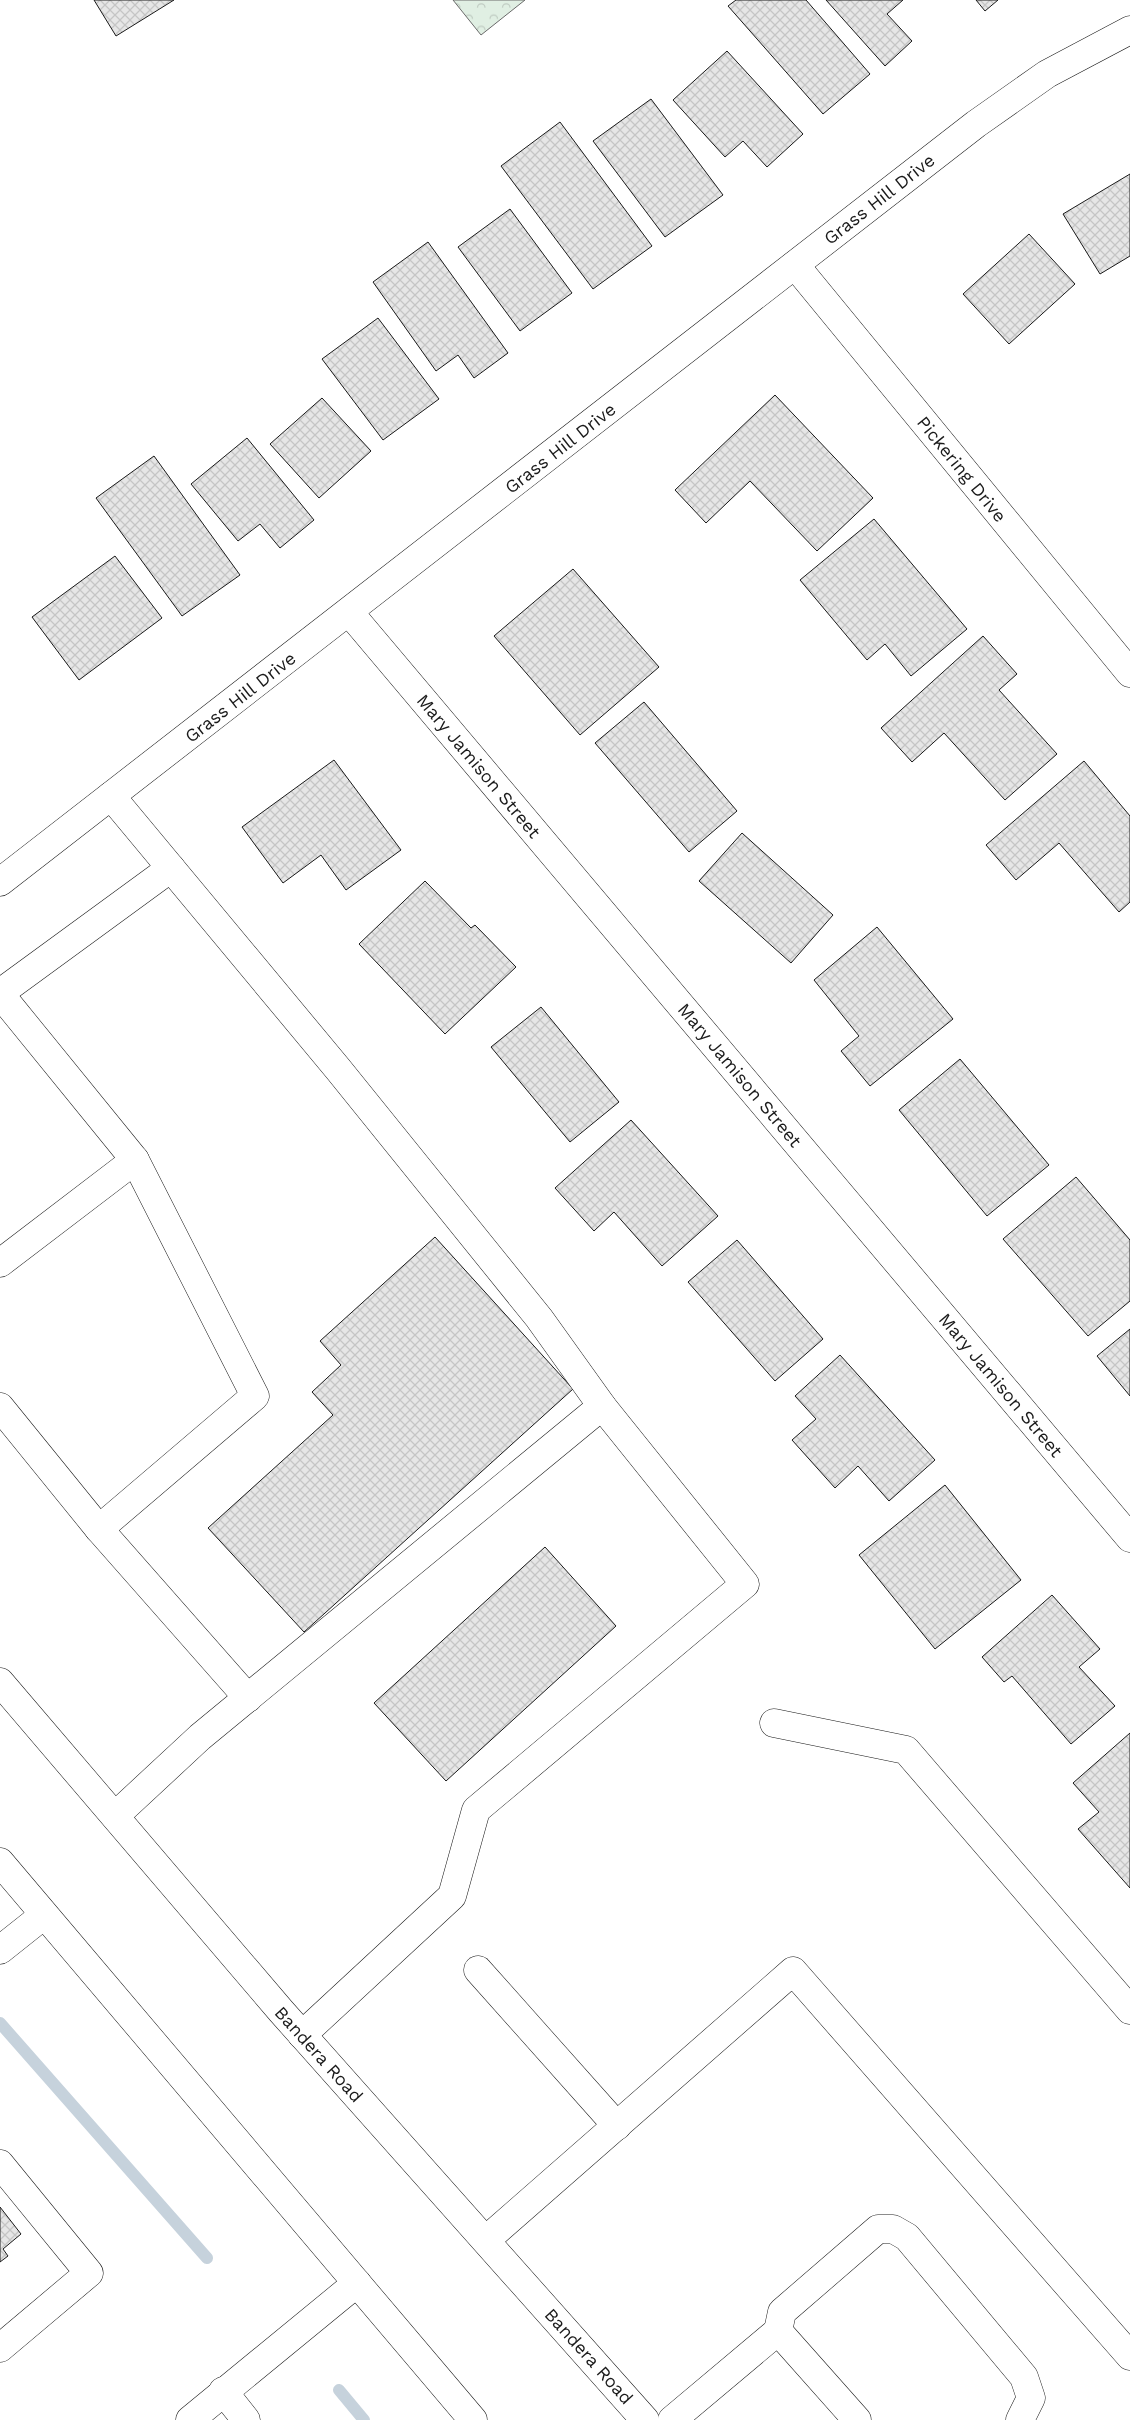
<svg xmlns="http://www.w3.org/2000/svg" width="1130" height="2420" font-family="'Work Sans',sans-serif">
  <defs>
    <pattern id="forest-crowns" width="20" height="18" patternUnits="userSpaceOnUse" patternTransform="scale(1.25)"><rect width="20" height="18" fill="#e0efe3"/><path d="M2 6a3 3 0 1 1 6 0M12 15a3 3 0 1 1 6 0" fill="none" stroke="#c0ccc2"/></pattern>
    <pattern id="building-cross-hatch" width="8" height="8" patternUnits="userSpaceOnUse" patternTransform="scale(1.25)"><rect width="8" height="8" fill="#e6e6e6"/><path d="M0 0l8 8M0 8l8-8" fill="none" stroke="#c5c5c5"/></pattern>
  </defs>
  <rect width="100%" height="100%" fill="#fff"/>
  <path fill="url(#forest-crowns)" stroke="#6a6a6a" d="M453 0H525L481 35Z"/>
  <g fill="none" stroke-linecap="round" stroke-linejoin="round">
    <g stroke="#c6d2dc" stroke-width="12">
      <path d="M0 2023 207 2258"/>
      <path d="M339 2390 364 2420"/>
    </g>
  </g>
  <g fill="url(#building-cross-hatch)" stroke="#1a1a1a">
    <path d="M94 0H174L116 36Z"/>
    <path d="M736 0H806L870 74 823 114 728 6Z"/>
    <path d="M826 0H903L887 14 912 41 885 66Z"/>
    <path d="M976 0H998L985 11Z"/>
    <path d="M727 51 803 134 767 167 743 141 725 157 673 100Z"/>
    <path d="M651 99 723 195 665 237 593 141Z"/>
    <path d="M560 122 652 246 593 289 501 166Z"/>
    <path d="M1130 174V256L1100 274 1063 214Z"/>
    <path d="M510 209 572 293 520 331 458 247Z"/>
    <path d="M1029 234 1075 284 1009 344 963 294Z"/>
    <path d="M428 242 508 353 474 378 458 355 436 371 373 282Z"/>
    <path d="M378 318 439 399 383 440 322 359Z"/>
    <path d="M775 395 873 498 817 551 750 481 706 523 675 490Z"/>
    <path d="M322 398 371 451 319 498 270 444Z"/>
    <path d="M247 438 314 520 280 548 260 524 238 541 191 484Z"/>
    <path d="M154 456 240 575 182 616 96 498Z"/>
    <path d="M874 519 967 629 911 676 885 644 867 660 800 580Z"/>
    <path d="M115 556 162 618 79 680 32 617Z"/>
    <path d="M573 569 659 667 580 735 494 636Z"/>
    <path d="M983 636 1017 674 999 690 1057 754 1005 800 944 733 912 762 881 728Z"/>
    <path d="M644 702 737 811 689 852 595 743Z"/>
    <path d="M334 760 401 850 346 890 321 855 283 883 242 827Z"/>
    <path d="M1084 761 1130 816V902L1119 912 1059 843 1016 880 986 845Z"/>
    <path d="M742 833 833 915 791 963 699 881Z"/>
    <path d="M425 881 471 928 475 925 516 967 445 1034 359 944Z"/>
    <path d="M877 927 953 1019 870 1086 841 1051 859 1036 814 980Z"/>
    <path d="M541 1007 619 1102 570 1142 491 1047Z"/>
    <path d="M960 1059 1049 1165 987 1216 899 1110Z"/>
    <path d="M631 1120 718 1216 662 1266 614 1212 594 1231 555 1188Z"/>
    <path d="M1076 1177 1130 1240V1301L1088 1336 1003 1239Z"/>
    <path d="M435 1237 573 1389 304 1632 208 1528 333 1415 312 1392 341 1365 320 1341Z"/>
    <path d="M737 1240 823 1339 775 1381 688 1282Z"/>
    <path d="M1130 1329V1396L1097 1356Z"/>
    <path d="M840 1355 935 1460 889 1501 858 1466 835 1488 792 1440 816 1419 795 1396Z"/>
    <path d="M945 1485 1021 1580 935 1649 859 1555Z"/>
    <path d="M545 1547 616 1626 446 1781 374 1703Z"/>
    <path d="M1052 1595 1100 1649 1079 1667 1115 1706 1071 1744 1012 1676 1004 1682 982 1657Z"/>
    <path d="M1130 1733V1888L1078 1829 1099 1812 1073 1783Z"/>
    <path d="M0 2207 21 2234 3 2249 8 2256 0 2262Z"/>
  </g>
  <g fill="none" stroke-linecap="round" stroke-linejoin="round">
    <g stroke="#1a1a1a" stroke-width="29">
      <g id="minor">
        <path d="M795 265 1130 673"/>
        <path d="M349 612 1130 1538"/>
        <path d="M111 796 338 1069 539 1318 602 1406 200 1737 115 1816"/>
        <path d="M0 882 976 124 1047 74 1130 30"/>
        <path d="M0 993 171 868"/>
        <path d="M0 994 135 1160 255 1396 99 1529 248 1698"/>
        <path d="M0 1263 135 1160"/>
        <path d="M0 1407 99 1529"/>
        <path d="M774 1723 906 1750 1130 2010"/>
        <path d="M0 1950 44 1915"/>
        <path d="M478 1970 617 2126"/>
        <path d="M302 2035 452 1896 476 1810 745 1584 602 1406"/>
        <path d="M0 2164 89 2273 0 2348"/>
        <path d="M486 2240 793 1971 1130 2356"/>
        <path d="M778 2331 782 2312 878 2229H893L907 2237 1024 2377 1031 2398 1020 2420"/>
        <path d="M223 2391 246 2420"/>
        <path d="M190 2420 357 2283"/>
        <path d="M672 2420 778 2331 857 2420"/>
      </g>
    </g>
    <g stroke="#1a1a1a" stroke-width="29">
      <g id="major">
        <path d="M0 1682 281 2011 645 2420"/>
        <path d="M0 1862 473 2420"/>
      </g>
    </g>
    <use href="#minor" stroke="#fff" stroke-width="28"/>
    <use href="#major" stroke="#fff" stroke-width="28"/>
  </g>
  <g text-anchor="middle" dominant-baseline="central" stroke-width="4" stroke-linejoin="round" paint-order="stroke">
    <g font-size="18" fill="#1a1a1a" stroke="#fff">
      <text transform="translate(879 199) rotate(-38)">Grass Hill Drive</text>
      <text transform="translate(560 448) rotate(-38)">Grass Hill Drive</text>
      <text transform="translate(962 469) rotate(51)">Pickering Drive</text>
      <text transform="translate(240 697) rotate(-38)">Grass Hill Drive</text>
      <text transform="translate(479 766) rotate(50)">Mary Jamison Street</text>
      <text transform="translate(740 1075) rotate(50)">Mary Jamison Street</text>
      <text transform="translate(1001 1385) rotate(50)">Mary Jamison Street</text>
      <text transform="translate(319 2054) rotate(48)">Bandera Road</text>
      <text transform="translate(589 2356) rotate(48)">Bandera Road</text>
    </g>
  </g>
</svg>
